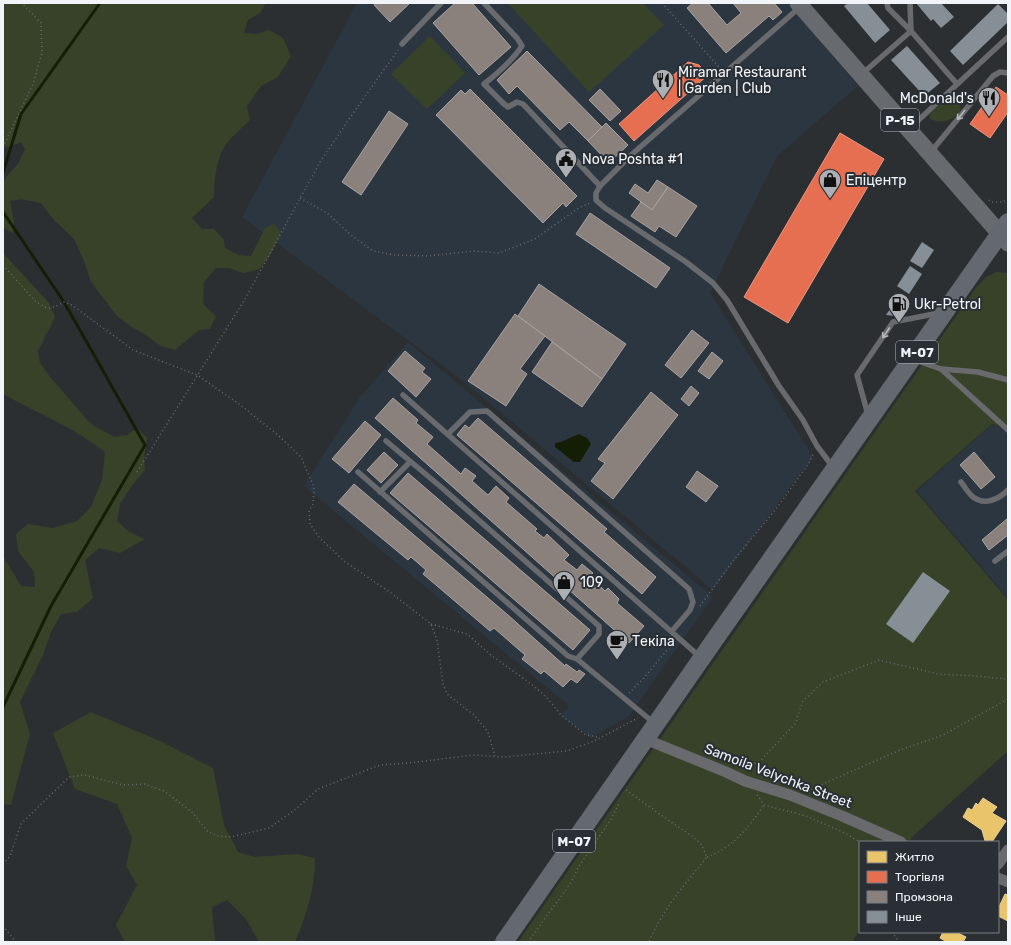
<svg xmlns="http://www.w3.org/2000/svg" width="1011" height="945" font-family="Rubik,sans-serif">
  <rect width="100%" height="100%" fill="#2c2f32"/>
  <g fill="#2c3640">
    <path d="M357 3H788L858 86 777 156 710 293 813 457 713 590 463 381 242 217Z"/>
    <path d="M408 342 713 597 629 716 591 738 561 715 569 706 304 486 360 397Z"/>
    <path d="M992 425 1008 429V598L917 491Z"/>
  </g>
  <g fill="#384228">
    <path d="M3 3H266L260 13 248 20 244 33 257 34 269 30 283 38 291 56 278 77 261 86 247 106 250 120C243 127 236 133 229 140 217 154 214 179 214 197L192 218 202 229H214L224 240 225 248 239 255 251 256 265 228 274 223 281 232 272 252 260 269 243 273 229 268H216L204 282 203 304 216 316 210 329 199 330 175 350 161 346 144 334 130 326 117 316 91 282 84 261 74 239 54 220 41 203 21 199 10 201 14 223 13 233 3 228V185L6 177 18 164 25 149 21 142 9 147 3 146Z"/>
    <path d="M508 3H643L664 25 589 92Z"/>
    <path d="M430 36 465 73 427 109 391 74Z"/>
    <path d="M947 98 957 100 961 107 959 114C949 121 942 124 930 119V114Z"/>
    <path d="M3 253 49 303 55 317 38 351 40 363 50 377 89 422 99 429 115 437 127 435 137 428 147 438 144 459 145 470 133 484 120 504 117 521 129 532 145 539 120 553 99 548 85 560 93 598 77 612 61 614 51 632 43 655 20 702 30 734 11 805 3 804V556L21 586 35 587 34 572 18 551 16 534 28 524 53 528 77 521 91 507 102 480 105 452C75 428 37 413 3 394Z"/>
    <path d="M996 272 1008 273V428L992 424 915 491 1008 600V751L912 837 909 842H860V929L852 942H518L975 289 986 277Z"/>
    <path d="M91 712 160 741 213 768 224 825 238 852 255 857 297 854 315 858C315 887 307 915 295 942H259L246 919 227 900 212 907 215 942H126L123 939 116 925 137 885 126 866 132 838 117 804 75 789 53 733Z"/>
  </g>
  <path fill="#141e04" d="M579 434 587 438 591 444 580 462H574L555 447V443L561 442Z"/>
  <g fill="#e9c46a" stroke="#ebd395">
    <path d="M983 798 997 807 992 813 1006 821 992 842 985 841 982 830 963 817 968 808 972 810 976 803 978 805Z"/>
    <path d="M1005 894 1008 895V921L998 916V909Z"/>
    <path d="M943 932H956L966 937 963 942H947L940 938Z"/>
  </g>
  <g fill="#e76f51" stroke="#ea9784">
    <path d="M688 62 699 65 708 75 634 141 619 124Z"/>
    <path d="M996 87 1008 95V112L990 138 970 124Z"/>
    <path d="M840 133 884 159 788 323 744 297Z"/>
  </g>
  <g fill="#8a817c" stroke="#a9a4a2">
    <path d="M376 3H410L390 22 374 5Z"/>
    <path d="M455 3H472L511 47 479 75 433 23Z"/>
    <path d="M693 3H708L727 25 741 13 733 3H774L782 12 773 20 769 16 726 53 687 8Z"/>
    <path d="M527 51 602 127 588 141 569 122 560 130 517 86 509 94 497 80Z"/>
    <path d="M470 89 577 196 566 207 563 203 543 223 436 115 461 90 465 94Z"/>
    <path d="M600 89 621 111 610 121 589 100Z"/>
    <path d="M389 111 408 124 361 195 342 182Z"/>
    <path d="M606 123 628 145 609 163 588 141Z"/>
    <path d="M657 180 668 187 652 210 629 193 635 184 648 193Z"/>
    <path d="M668 187 697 206 676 237 659 226 655 232 631 216 641 202 652 210Z"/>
    <path d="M590 213 670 268 656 288 576 234Z"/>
    <path d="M539 284 626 344 602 379 518 316Z"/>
    <path d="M515 314 545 336 520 369 527 374 506 406 468 381Z"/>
    <path d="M692 330 709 343 681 378 665 365Z"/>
    <path d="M552 342 602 379 582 407 532 372Z"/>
    <path d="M405 351 425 368 422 372 431 379 416 397 388 371Z"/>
    <path d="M712 352 723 361 709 379 698 371Z"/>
    <path d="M691 386 699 393 689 406 681 399Z"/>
    <path d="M651 392 678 415 613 499 591 481 605 463 598 459Z"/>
    <path d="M393 398 418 420 416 423 433 437 427 444 461 474 465 468 476 476 472 481 488 495 496 486 509 498 506 502 537 529 535 531 544 538 547 534 569 555 564 560 577 570 582 564 593 573 590 576 605 591 608 588 619 599 617 603 644 626 629 643 375 418Z"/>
    <path d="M478 418 607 529 604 532 656 577 642 594 457 435 465 425 469 428Z"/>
    <path d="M365 421 381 435 349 473 332 459Z"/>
    <path d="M384 452 398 465 381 483 367 470Z"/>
    <path d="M974 452 995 477 981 489 960 465Z"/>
    <path d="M697 471 718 486 706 502 686 487Z"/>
    <path d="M408 473 590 630 573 650 390 493Z"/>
    <path d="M354 484 508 615 565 666 566 664 577 672 579 670 585 674 577 683 571 679 563 687 544 671 541 674 522 659 525 655 494 628 490 631 423 574 426 570 411 557 408 560 338 502Z"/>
    <path d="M1008 518V535L989 550 982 540Z"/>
  </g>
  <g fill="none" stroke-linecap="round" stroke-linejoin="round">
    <g stroke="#141e04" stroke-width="3">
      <path d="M3 173 21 114 100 3"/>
      <path d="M3 212 64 302 145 445 51 606 3 707"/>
    </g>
  </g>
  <g fill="#868e96">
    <path d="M848 3H867L890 30 875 43 844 6Z"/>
    <path d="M916 3H941L954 17 941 28 933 19 931 21Z"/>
    <path d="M998 4 1008 14V22L963 65 950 51Z"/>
    <path d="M907 46 940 83 924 96 891 60Z"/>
    <path d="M922 242 934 250 922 268 910 261Z"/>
    <path d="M910 266 922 274 909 294 897 286Z"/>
    <path d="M900 294 907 307V312L895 316 886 315Z"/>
    <path d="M923 572 950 591 913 643 886 624Z"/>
  </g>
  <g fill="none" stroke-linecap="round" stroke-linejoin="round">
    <g stroke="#6a6c6e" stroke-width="1.5" stroke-dasharray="1 3" stroke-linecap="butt">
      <path d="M662 3 719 67"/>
      <path d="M3 147 33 84 42 53 41 23 22 3"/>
      <path d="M300 198 327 213 351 235 373 251 394 255 428 256 474 251 499 253 535 239 580 207 590 203"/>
      <path d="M989 200 991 202H1003L1008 198"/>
      <path d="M3 265 36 302 47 308 55 307 64 302 72 305 133 350 197 375 239 404 279 436 301 457 314 487 313 504 309 511 310 524 319 537 344 561 391 593 431 624 437 640 443 684 447 694 474 715 488 732 495 756"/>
      <path d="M137 472 245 299 320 162 354 112 398 50"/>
      <path d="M700 606 733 561 776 509 809 463 813 454"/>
      <path d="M431 624 467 634 492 656 534 686 549 700 561 715 586 735 599 737"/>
      <path d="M629 693 643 679 673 643"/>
      <path d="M744 769 761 760 795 724 803 701 823 682 879 660 938 674 978 676 1005 679 1008 681"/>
      <path d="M626 790 668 820 692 836 701 844 707 857C685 884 662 910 649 942"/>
      <path d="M807 791 900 750 943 735 1008 699"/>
      <path d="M757 795 764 805 806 816 843 832 860 842"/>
      <path d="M707 857C734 847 748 828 764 805"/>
      <path d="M3 864 10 856 21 824 69 777 84 775 123 785 144 784 164 791 192 812 207 831 217 836 231 837 269 828 296 809 318 789 380 765 409 763 473 755 504 757 567 751 594 741 638 718"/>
      <path d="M3 926 16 942"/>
      <path d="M892 932 899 942"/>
      <path d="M528 942 570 884 579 866 612 818 619 803"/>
    </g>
    <g stroke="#686a6e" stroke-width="5.5">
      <path d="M484 3 517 38 522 46C512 61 498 73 484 84L503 103 508 107 517 102 523 104 600 186"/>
      <path d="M887 3 888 8 911 31 957 84"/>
      <path d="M910 3 911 31"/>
      <path d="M800 7 630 156 600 186 596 193V200L605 208 686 262 713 283 727 300 779 386 803 420 817 446 833 467"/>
      <path d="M402 44 441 3"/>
      <path d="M863 73 911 31"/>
      <path d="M910 128 1008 37"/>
      <path d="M930 153 993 76 1000 72 1008 73"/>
      <path d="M915 360 941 369 978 372 1008 380"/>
      <path d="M941 369 1008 430"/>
      <path d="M403 395 699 656"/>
      <path d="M868 415 857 375 893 322 939 313"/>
      <path d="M448 434 470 412 487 411 689 589 693 602 690 610 672 631"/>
      <path d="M386 441 441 487 599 626V634L577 659"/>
      <path d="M358 472 568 656 577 659 654 723"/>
      <path d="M961 482C965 487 968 493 973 497 985 506 999 499 1008 490"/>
      <path d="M380 492 410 462"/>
      <path d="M995 561 1008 551"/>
    </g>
    <g stroke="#686a6e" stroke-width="11">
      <path d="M645 739 726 772 745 781 790 795 842 816 901 842"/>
      <path d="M998 864 1008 850"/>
      <path d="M998 878 1008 882"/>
    </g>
    <path stroke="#676b70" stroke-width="17" d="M798 3 1008 243"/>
    <path stroke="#64696f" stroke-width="18" d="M504 942C671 701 839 462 1008 222"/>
  </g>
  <defs><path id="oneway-shaft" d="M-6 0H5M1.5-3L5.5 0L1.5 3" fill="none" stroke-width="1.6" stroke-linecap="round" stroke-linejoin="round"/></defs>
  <g stroke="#b3b6bb">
    <use href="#oneway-shaft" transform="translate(961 115) rotate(129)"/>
    <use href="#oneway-shaft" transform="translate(886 333) rotate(124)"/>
  </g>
  <defs>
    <g id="restaurant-pin" transform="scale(1.15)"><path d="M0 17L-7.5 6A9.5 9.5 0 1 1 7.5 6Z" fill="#acb0b4" stroke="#292f35"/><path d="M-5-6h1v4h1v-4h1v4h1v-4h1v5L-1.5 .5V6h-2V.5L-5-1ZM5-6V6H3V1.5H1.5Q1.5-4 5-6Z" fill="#111"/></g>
    <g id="civic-pin" transform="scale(1.15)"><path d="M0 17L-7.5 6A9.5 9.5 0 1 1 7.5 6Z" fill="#acb0b4" stroke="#292f35"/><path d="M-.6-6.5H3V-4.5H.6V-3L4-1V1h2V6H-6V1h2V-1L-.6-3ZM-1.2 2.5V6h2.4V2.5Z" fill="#111"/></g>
    <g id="shop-pin" transform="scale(1.15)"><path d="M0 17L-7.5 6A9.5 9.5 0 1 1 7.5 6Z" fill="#acb0b4" stroke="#292f35"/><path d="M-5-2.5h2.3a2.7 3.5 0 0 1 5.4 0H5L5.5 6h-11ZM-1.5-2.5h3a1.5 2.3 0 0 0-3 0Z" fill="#111"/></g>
    <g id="fuel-pin" transform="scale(1.15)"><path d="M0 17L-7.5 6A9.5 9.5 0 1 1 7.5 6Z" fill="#acb0b4" stroke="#292f35"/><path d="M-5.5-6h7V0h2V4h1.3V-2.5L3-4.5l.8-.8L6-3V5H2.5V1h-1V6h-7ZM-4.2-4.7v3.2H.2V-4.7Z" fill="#111"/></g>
    <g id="cafe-pin" transform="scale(1.15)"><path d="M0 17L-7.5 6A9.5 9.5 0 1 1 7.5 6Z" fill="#acb0b4" stroke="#292f35"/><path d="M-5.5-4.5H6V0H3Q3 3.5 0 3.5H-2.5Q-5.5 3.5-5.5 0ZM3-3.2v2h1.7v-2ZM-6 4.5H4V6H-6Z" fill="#111"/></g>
  </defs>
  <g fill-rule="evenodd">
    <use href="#restaurant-pin" x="663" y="80"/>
    <use href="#restaurant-pin" x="989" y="98"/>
    <use href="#civic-pin" x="566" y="159"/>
    <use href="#shop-pin" x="830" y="180"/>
    <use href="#fuel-pin" x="899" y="304"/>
    <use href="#shop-pin" x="564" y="582"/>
    <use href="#cafe-pin" x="617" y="641"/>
  </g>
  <g text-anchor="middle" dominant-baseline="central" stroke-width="4" stroke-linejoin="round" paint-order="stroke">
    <g fill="#292f35" stroke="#b5babf" stroke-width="1">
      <rect x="881" y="109" width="38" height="22" rx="3"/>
      <rect x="896" y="341" width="42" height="22" rx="3"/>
      <rect x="553" y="830" width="42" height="22" rx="3"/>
    </g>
    <g font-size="13" font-weight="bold" fill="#f1f5fa">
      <text x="900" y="120">Р-15</text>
      <text x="917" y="352">М-07</text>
      <text x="574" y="841">М-07</text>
    </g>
    <g font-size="14" fill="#f1f5fa" stroke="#292f35" text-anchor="start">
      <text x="678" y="72">Miramar Restaurant<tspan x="678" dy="16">| Garden | Club</tspan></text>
      <text x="974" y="98" text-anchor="end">McDonald's</text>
      <text x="582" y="159">Nova Poshta #1</text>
      <text x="846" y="180">Епіцентр</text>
      <text x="914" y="304">Ukr-Petrol</text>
      <text x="580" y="582">109</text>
      <text x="632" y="641">Текіла</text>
    </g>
    <g font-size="14" fill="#f1f5fa" stroke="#292f35">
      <text transform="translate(778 776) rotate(21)">Samoila Velychka Street</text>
    </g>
  </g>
  <rect width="1011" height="945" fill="none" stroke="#f1f5fa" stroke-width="8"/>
  <rect x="859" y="841" width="140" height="92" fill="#292f35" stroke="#797e84"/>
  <rect x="867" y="851" width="20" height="12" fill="#e9c46a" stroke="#797e84"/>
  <text x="895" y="861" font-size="12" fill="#f1f5fa">Житло</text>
  <rect x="867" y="871" width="20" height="12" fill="#e76f51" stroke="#797e84"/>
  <text x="895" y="881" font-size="12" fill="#f1f5fa">Торгівля</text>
  <rect x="867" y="891" width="20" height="12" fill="#8a817c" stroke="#797e84"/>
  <text x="895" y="901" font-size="12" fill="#f1f5fa">Промзона</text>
  <rect x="867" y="911" width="20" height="12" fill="#868e96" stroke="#797e84"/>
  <text x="895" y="921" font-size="12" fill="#f1f5fa">Інше</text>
</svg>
